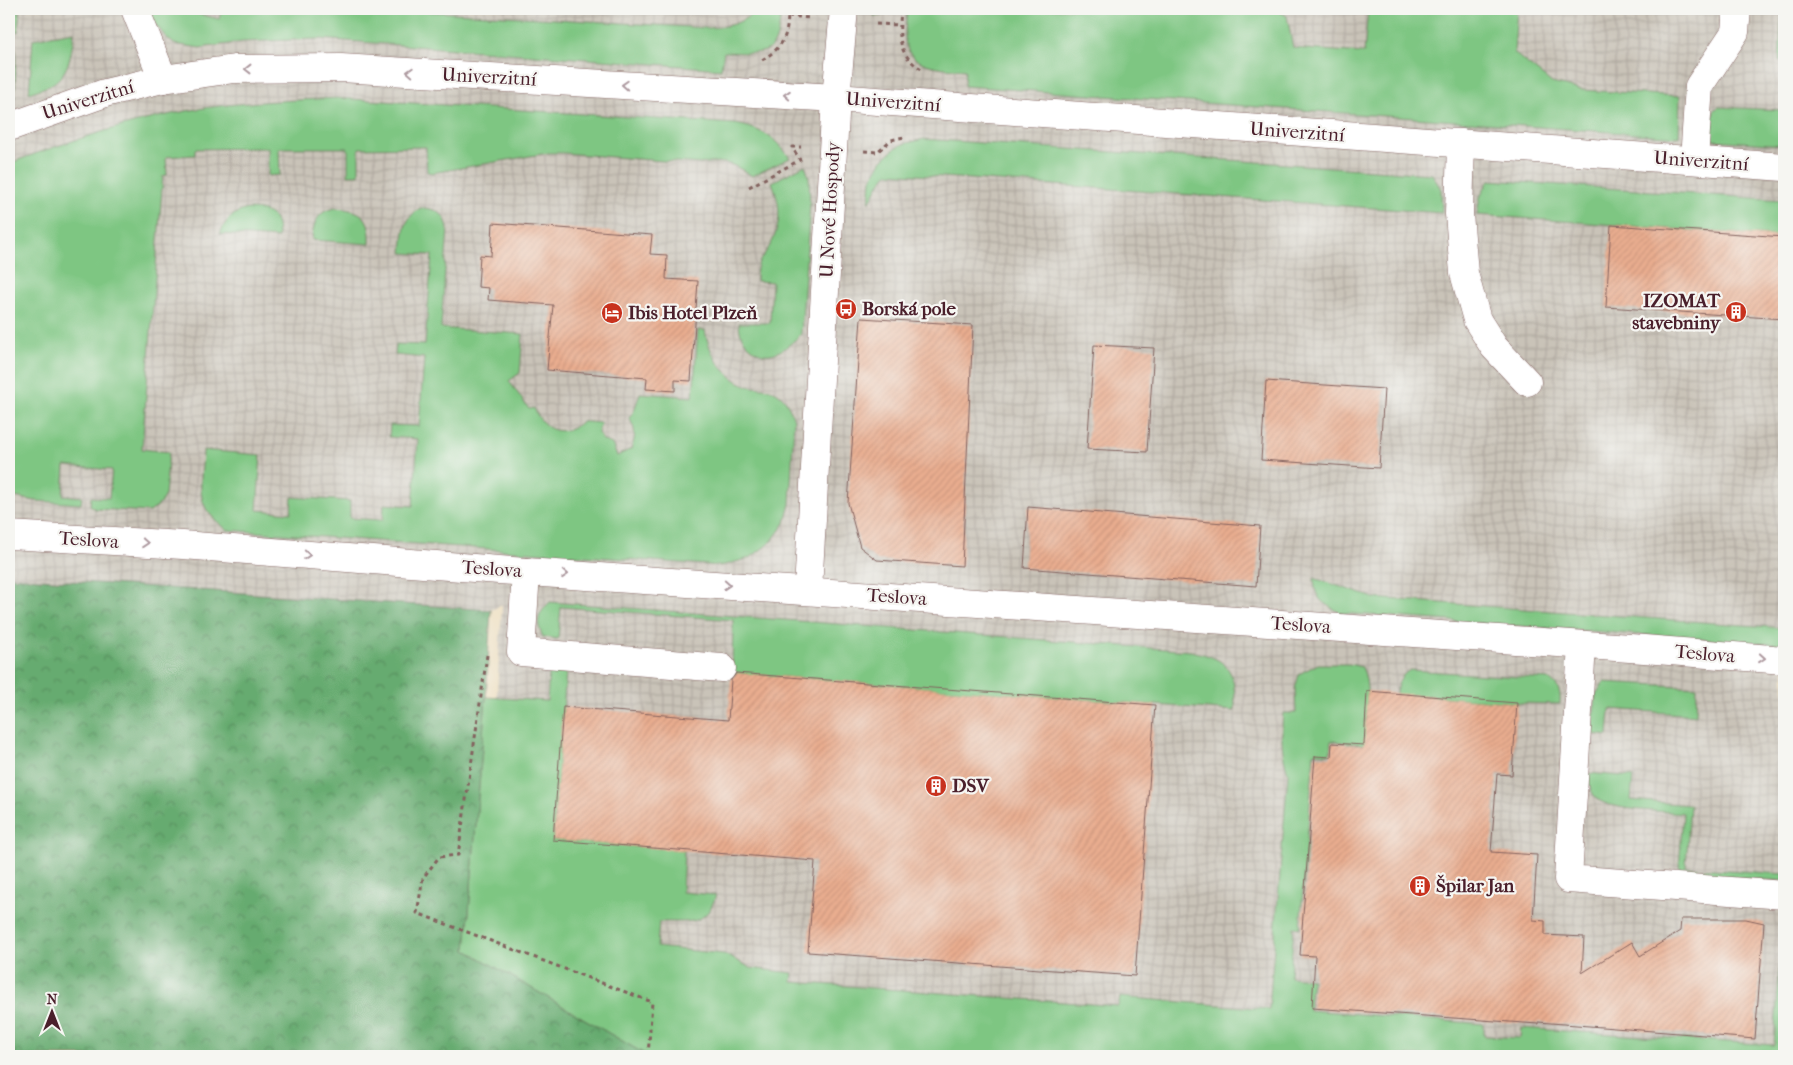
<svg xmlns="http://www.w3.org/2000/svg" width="1793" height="1065" font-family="'IM FELL French Canon',serif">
  <defs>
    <pattern id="industrial-grid" width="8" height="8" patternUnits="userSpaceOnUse" patternTransform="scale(1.25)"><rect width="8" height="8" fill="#c9c3b8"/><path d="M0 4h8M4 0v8" fill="none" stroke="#aea79e"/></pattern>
    <pattern id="forest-crowns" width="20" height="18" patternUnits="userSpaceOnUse" patternTransform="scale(1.25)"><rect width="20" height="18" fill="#66ab70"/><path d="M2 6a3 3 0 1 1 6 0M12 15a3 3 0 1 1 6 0" fill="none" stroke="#568b5c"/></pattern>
    <pattern id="building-hatch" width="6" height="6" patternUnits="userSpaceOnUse" patternTransform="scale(1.25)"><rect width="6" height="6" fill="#e9ad8f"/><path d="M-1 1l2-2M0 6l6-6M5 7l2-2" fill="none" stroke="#c9947c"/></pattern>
  </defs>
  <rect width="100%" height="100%" fill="#f6f6f2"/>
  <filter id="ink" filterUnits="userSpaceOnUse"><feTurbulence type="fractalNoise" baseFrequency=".02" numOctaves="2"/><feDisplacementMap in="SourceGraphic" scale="10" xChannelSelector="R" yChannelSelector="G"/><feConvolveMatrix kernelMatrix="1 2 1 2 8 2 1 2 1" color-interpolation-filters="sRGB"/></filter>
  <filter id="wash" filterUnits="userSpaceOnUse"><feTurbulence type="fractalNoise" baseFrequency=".0096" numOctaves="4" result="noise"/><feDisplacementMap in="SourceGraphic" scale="20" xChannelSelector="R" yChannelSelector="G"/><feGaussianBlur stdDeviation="1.12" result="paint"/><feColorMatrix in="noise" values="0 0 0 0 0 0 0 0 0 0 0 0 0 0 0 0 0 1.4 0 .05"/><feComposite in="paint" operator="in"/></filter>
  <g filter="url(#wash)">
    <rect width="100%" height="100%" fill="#eeddbc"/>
    <path fill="url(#industrial-grid)" d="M9 9H1784V1056L702 985 488 849 502 605 491 610 9 577Z"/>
    <g fill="#7ec682" stroke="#647256">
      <path d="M9 9H20L18 32 9 31Z"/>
      <path d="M143 9H177L219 19 222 9H386L707 28C726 27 744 24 756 9H781C778 58 768 54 724 52L721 69 319 39 243 42 200 48 174 44 167 38 146 14Z"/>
      <path d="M874 9H891V11L882 16H874Z"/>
      <path d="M907 9H1275L1287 16 1293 48 1364 53 1368 9H1517L1514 53 1552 83 1582 90 1680 96 1679 137 964 86 965 70C946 68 912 68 906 45 903 34 907 20 907 9Z"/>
      <path d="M1782 9H1784V61H1779Z"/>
      <path d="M74 32C72 51 70 73 52 84 45 88 37 90 29 93L33 39Z"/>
      <path d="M16 50 15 98 9 101V55Z"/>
      <path d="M337 98 736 124C761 129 775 137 790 158L752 176C730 162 726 161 700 164L563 153H548L432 173 427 172 426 147 359 148V175H348V148H279L280 175 268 176V148L195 149V155L166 157 167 175 163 176 142 449 169 452 165 495 160 504 150 512 95 509 90 505 91 497 109 498 112 470 65 466 63 495 82 497 81 504 36 501 9 496V165L18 160C67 142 116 126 167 115 223 102 280 101 337 98Z"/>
      <path d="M1719 107 1784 110V145L1711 140 1714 110Z"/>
      <path d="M924 139 1432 174 1441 189 1442 213 888 173 880 183 869 203 871 179 881 161 894 149 903 144Z"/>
      <path d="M805 165 809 177 810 205 801 334C787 348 769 364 750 347 743 341 739 333 739 323H770L772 282 756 281C756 259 763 259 772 242 782 221 780 203 772 182Z"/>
      <path d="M1489 180 1784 200V237L1477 215 1480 197Z"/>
      <path d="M335 208C362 210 371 216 370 244L312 240C313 224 317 211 335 208Z"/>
      <path d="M420 208C436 208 445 213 448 228L441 328 523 334 520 373 509 381 529 409 534 408C541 424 552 435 571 429 575 428 578 423 581 422 587 421 596 423 601 423L598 433 604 441 612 444 617 456 631 449C636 437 636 429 629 418L634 411 640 393 693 397 698 330H705C709 354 724 378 748 386 754 388 762 387 768 389 783 392 790 406 794 420L790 504 785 523 771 542 750 558 721 566 227 530C222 525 214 520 210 514 195 497 203 471 203 450L261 455 257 510 291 513 292 497 350 501V518L383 520 384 504 413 506 418 439 389 437 390 425 419 426 424 358 395 355 396 344 425 345 432 255 402 253C404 232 402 221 420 208Z"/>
      <path d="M248 209C269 209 279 216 278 238L220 234C225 220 234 212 248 209Z"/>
      <path d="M1314 578 1374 598 1784 628V645L1340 613C1322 602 1315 601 1314 578Z"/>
      <path d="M550 602 1191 651C1232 660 1235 671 1235 711L732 673 733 620 561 607 558 639 543 637C535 621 538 614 550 602Z"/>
      <path d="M1318 664H1349L1362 667C1370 684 1367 705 1365 723L1394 725C1395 708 1392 679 1410 670L1549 679C1559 687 1561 691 1560 704L1517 703 1418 695 1400 748 1331 741 1330 754 1314 753 1300 928 1294 927 1290 977 1312 979 1309 1010 1484 1024V1036L1520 1038 1521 1028 1774 1045 1782 929 1784 924V1056H648L466 950 486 697 547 701 549 673H566L553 840 684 850 682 892 716 895C706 928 688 921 659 922L657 947 724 954 751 968 793 973 792 982 1118 1006 1120 997 1269 1009 1288 773C1281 752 1281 735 1283 713H1296L1295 689 1299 674Z"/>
      <path d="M1604 682 1697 687 1696 715 1610 709 1608 736 1592 734 1596 694Z"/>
      <path d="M1588 773 1633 777 1631 800 1690 805 1686 867 1784 874V881L1690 874 1683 872 1679 867 1683 813C1664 811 1609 811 1596 798 1589 790 1589 782 1588 773Z"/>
    </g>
    <path fill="url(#forest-crowns)" stroke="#58654e" d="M9 577 491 610 486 697 466 950 648 1056H9Z"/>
    <g id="blocks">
      <g fill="url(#building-hatch)">
        <path d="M493 223 652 235 650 254 667 255 666 279 698 281 691 381 675 380V391L646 389 647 378 547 370 553 305 488 300 489 288 478 287 480 255 491 256Z"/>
        <path d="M1611 225 1784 237V319L1606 307Z"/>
        <path d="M861 318 973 325 962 566 877 560 860 547 848 503Z"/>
        <path d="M1094 345 1154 348 1147 452 1087 449Z"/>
        <path d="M1266 381 1384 389 1379 468 1261 460Z"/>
        <path d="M1028 507 1260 526 1256 586 1024 568Z"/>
        <path d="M736 673 1155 705 1135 976 808 952 815 861 553 840 563 707 728 720 731 680Z"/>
        <path d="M1367 691 1517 703 1512 775 1497 774 1491 852 1537 855 1533 920 1545 921V935L1584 937 1582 973 1632 942 1640 956 1680 931 1681 919H1746L1764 923 1755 1039 1538 1022V1024L1312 1008 1315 956 1300 955 1315 756 1331 757 1332 743 1364 745Z"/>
      </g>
    </g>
  </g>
  <g filter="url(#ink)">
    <use href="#blocks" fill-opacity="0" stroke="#83625e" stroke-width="1"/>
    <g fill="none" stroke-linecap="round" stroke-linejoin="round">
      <g stroke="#83625e" stroke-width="29">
        <g id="minor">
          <path d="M135 9 163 79"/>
          <path d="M9 127 105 93 163 79 234 69 341 68 836 98 1784 167"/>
          <path d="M1461 143 1459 214 1464 273 1477 320 1494 347 1527 382"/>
          <path d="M1694 160 1699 86 1735 32 1737 9"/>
          <path d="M9 535 183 545 499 570 1644 649 1784 660"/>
          <path d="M526 572 521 652 722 668"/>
          <path d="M808 590 836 98 844 9"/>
          <path d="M1582 645 1568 879 1784 895"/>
        </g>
      </g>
      <g stroke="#83625e" stroke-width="3" stroke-dasharray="4 4" stroke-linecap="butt">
        <path d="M901 9C900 27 896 47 911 61 915 65 919 68 924 70"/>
        <path d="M788 16 810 18"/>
        <path d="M876 24 900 25"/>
        <path d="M762 60C785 46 788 35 788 9"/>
        <path d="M864 151 877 152 891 140 904 137"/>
        <path d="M749 187 800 160 792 147H801"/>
        <path d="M487 655 458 855 439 857 423 878 417 913 652 1002 648 1056"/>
      </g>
      <use href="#minor" stroke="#fff" stroke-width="28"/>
    </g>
    <defs><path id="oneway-chevron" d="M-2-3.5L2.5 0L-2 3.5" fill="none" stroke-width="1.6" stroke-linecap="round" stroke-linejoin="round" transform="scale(1.25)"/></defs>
    <g stroke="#ae9aa0">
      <use href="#oneway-chevron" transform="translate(248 69) rotate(180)"/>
      <use href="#oneway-chevron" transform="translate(410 72) rotate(-177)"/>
      <use href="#oneway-chevron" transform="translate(625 85) rotate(-177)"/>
      <use href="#oneway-chevron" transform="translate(787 95) rotate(-176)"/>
      <use href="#oneway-chevron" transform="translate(145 543) rotate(4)"/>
      <use href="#oneway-chevron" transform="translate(307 555) rotate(4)"/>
      <use href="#oneway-chevron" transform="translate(565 574) rotate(4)"/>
      <use href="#oneway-chevron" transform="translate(727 585) rotate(4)"/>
      <use href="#oneway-chevron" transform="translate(1762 658) rotate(5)"/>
    </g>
  </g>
  <defs>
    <g id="bus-disc" transform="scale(1.125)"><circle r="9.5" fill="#c8321e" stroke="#f6f6f2"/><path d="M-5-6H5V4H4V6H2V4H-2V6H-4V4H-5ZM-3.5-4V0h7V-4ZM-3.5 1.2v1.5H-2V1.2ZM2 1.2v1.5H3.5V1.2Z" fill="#fff"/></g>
    <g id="building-disc" transform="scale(1.125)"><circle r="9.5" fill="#c8321e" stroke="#f6f6f2"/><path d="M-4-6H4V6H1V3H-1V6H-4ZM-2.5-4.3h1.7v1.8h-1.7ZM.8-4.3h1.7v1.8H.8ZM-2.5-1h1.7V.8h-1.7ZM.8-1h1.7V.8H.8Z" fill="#fff"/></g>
    <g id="hotel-disc" transform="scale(1.125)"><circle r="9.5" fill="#c8321e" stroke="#f6f6f2"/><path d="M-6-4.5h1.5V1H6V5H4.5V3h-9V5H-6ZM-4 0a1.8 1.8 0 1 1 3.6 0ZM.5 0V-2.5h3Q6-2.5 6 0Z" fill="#fff"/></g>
  </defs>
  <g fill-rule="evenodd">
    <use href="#bus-disc" x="846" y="309"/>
    <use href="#building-disc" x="1736" y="312"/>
    <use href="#hotel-disc" x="612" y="313"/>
    <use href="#building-disc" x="936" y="786"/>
    <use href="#building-disc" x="1420" y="886"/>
  </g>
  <g text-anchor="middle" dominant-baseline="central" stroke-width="4.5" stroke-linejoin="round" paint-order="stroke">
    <g font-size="19" fill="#4a1f2b" stroke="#f6f6f2">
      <text transform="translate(489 77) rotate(3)">Univerzitní</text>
      <text transform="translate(88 100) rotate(-17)">Univerzitní</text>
      <text transform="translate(893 102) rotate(4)">Univerzitní</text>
      <text transform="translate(1297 132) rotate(4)">Univerzitní</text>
      <text transform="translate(1701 161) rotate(4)">Univerzitní</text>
      <text transform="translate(830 210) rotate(-87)">U Nové Hospody</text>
      <text transform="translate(89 540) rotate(4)">Teslova</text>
      <text transform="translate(492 569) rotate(4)">Teslova</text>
      <text transform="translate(897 597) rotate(4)">Teslova</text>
      <text transform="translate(1301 625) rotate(4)">Teslova</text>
      <text transform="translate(1705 654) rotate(5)">Teslova</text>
    </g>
    <g font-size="19" font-weight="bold" fill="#4a1f2b" stroke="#f6f6f2" text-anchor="start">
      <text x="1720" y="301" text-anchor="end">IZOMAT<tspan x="1720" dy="22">stavebniny</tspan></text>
      <text x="862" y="309">Borská pole</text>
      <text x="628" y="313">Ibis Hotel Plzeň</text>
      <text x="952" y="786">DSV</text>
      <text x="1436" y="886">Špilar Jan</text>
    </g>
  </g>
  <rect width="1793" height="1065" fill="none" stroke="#f6f6f2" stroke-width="30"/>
  <g transform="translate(52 1012)" stroke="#f6f6f2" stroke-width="4" paint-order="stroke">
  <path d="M0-4L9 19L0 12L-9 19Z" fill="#4a1f2b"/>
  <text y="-8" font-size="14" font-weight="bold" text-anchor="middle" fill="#4a1f2b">N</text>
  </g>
</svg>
